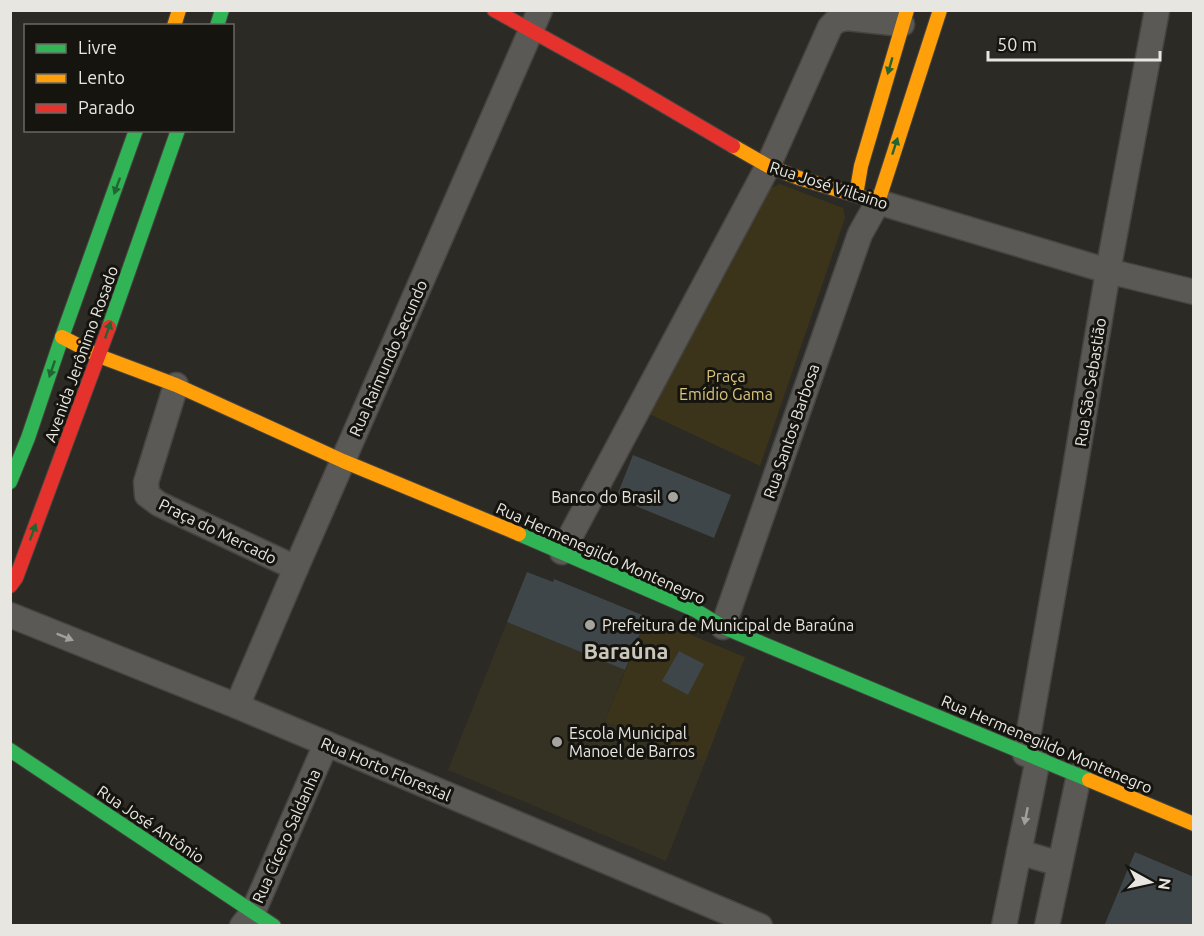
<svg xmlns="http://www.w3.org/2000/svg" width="1204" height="936" font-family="Ubuntu,sans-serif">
  <rect width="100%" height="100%" fill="#2b2a24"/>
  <path fill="#363223" d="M507 622 625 670 605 721 705 762 666 861 448 770Z"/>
  <g fill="#3b341b" fill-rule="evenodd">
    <path d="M780 184 843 208 845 218 760 466 645 412 764 191Z"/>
    <path d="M647 617 745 657 705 762 605 721ZM679 651 703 664 688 695 663 681Z"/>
  </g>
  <g fill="#3e4649">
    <path d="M633 455 731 495 714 538 616 498Z"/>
    <path d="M527 572 553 582 554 579 647 617 625 670 507 622Z"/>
    <path d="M679 651 704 664 688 695 662 681Z"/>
    <path d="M1135 852 1194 877V926H1104Z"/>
  </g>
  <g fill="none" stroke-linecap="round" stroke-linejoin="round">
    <g stroke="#464440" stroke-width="27">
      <g id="street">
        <path d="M176 385 146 482 147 495 159 504 296 568"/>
        <path d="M562 552 768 166 830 27 836 21 846 18 902 24"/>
        <path d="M10 615 237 706 760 926"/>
        <path d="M723 627 860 234 878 202 1108 271 1194 292"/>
        <path d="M237 706 296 568 540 10"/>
        <path d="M1025 754 1073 481 1108 271 1157 10"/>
        <path d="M1019 852 1060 864"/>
        <path d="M242 926 253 912 326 744"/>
        <path d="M1004 926 1038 759"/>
        <path d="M1047 926 1079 775"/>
      </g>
    </g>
    <g stroke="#464440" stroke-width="16">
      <g id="fast">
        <path d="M217 26 222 10"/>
        <path d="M109 327 178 130"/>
        <path d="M10 482 28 438 62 337 136 130"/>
        <path d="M519 534 695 610 723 627 1089 780"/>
        <path d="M10 750 274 926"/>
      </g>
    </g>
    <g stroke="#464440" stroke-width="16">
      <g id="slow">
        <path d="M174 26 179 10"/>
        <path d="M733 146 768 166 799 178 878 202 940 10"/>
        <path d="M856 195 861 166 907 10"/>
        <path d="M62 337 99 356 176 385 343 461 519 534"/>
        <path d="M1089 780 1194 824"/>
      </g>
    </g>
    <g stroke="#464440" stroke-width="16">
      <g id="jam">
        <path d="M494 10 624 82 733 146"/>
        <path d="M10 586 16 578 109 327"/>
      </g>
    </g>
    <use href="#street" stroke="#5a5955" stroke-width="24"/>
    <use href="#fast" stroke="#30b455" stroke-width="14"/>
    <use href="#slow" stroke="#ff9f0a" stroke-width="14"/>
    <use href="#jam" stroke="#e5322d" stroke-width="14"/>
  </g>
  <defs><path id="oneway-solid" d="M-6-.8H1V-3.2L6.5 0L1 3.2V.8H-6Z" transform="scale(1.5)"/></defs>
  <g fill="#226432">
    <use href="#oneway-solid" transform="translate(890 66) rotate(106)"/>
    <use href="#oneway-solid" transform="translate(895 146) rotate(-72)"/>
    <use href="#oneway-solid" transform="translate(117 186) rotate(110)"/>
    <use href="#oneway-solid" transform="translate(108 330) rotate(-71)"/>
    <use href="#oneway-solid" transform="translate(52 369) rotate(109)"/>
    <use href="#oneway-solid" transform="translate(33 532) rotate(-70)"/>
  </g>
  <g fill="#a1a09a">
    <use href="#oneway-solid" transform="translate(65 637) rotate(22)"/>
    <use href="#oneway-solid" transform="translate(1026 816) rotate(101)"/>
  </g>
  <g fill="#a6a49e" stroke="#15140f" stroke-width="2">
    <circle cx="673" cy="497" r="6"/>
    <circle cx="590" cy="625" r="6"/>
    <circle cx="557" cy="742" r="6"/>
  </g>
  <g text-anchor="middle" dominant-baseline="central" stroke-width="6" stroke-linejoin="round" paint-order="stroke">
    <g font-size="16" fill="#e8e6e0" stroke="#15140f">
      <text transform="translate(829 185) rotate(18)">Rua José Viltaino</text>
      <text transform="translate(81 354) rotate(-70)">Avenida Jerônimo Rosado</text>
      <text transform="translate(388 358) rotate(-66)">Rua Raimundo Secundo</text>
      <text transform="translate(1090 382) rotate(-81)">Rua São Sebastião</text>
      <text transform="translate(791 431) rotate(-71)">Rua Santos Barbosa</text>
      <text transform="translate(218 531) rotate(26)">Praça do Mercado</text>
      <text transform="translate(601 553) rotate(24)">Rua Hermenegildo Montenegro</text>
      <text transform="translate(1047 744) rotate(23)">Rua Hermenegildo Montenegro</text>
      <text transform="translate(386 769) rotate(23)">Rua Horto Florestal</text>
      <text transform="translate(151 824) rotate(34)">Rua José Antônio</text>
      <text transform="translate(286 836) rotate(-66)">Rua Cícero Saldanha</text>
    </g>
    <g font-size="16" fill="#dbc67c" stroke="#15140f">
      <text x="726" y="376">Praça<tspan x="726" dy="18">Emídio Gama</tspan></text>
    </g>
    <g font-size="16" fill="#e8e6e0" stroke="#15140f" text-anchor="start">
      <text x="661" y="497" text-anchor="end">Banco do Brasil</text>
      <text x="602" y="625">Prefeitura de Municipal de Baraúna</text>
      <text x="569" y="733">Escola Municipal<tspan x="569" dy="18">Manoel de Barros</tspan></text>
    </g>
    <g font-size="22" font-weight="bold" fill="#cac6ba" stroke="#15140f">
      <text x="626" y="650">Baraúna</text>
    </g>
  </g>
  <rect width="1204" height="936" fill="none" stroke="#e8e6e0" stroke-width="24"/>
  <rect x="24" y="24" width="210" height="108" fill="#15140f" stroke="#696863" stroke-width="1.5"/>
  <rect x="36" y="44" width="30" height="9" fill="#30b455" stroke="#696863" stroke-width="1.5"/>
  <text x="78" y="54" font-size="18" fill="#e8e6e0">Livre</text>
  <rect x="36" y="74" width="30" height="9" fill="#ff9f0a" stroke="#696863" stroke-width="1.5"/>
  <text x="78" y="84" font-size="18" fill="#e8e6e0">Lento</text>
  <rect x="36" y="104" width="30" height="9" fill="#e5322d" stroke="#696863" stroke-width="1.5"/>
  <text x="78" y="114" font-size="18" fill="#e8e6e0">Parado</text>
  <g transform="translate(1150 882) rotate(98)" stroke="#15140f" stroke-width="4.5" paint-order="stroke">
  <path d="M0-4.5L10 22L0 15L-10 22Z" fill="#e8e6e0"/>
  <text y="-9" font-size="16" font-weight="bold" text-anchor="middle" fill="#e8e6e0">N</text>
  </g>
  <path d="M988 51v9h172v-9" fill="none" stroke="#e8e6e0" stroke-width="3"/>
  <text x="997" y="51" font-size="18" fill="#e8e6e0" stroke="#15140f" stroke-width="4.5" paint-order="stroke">50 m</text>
</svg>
